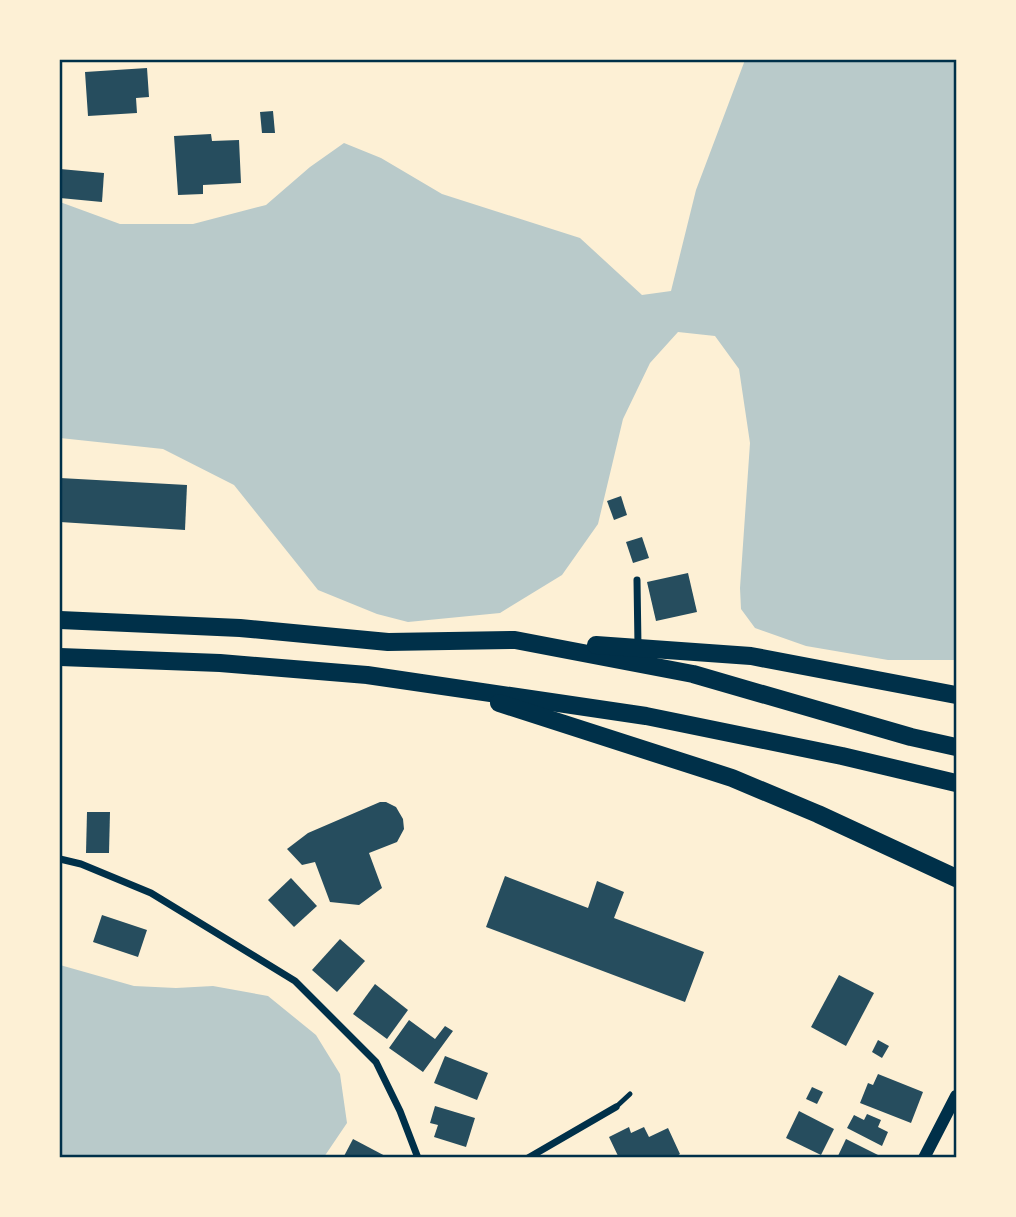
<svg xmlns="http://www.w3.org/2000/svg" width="1016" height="1217" font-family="'Roboto Condensed',sans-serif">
  <rect width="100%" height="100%" fill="#fdf0d5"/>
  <g fill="#b9caca">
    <path d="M745 60H953L956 62V660H888L806 646 755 628 741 609 740 588 750 443 739 369 715 336 678 332 650 363 623 419 598 524 562 575 500 613 408 622 377 614 318 590 234 485 163 449 60 438V202L120 224H193L266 205 310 167 344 143 381 158 442 194 580 238 642 295 671 291 696 190Z"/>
    <path d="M60 965 134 986 176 988 213 986 268 996 316 1035 340 1074 347 1123 324 1157H60Z"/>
  </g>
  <g fill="#264d5e">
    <path d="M147 68 149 97 136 98 137 113 88 116 85 72Z"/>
    <path d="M273 111 275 133H262L260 112Z"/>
    <path d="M211 134 212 141 239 140 241 183 203 185V194L178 195 174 136Z"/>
    <path d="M60 169 104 173 102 202 60 198Z"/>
    <path d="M60 478 187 485 185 530 60 522Z"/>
    <path d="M621 496 627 515 614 520 607 501Z"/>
    <path d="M642 537 649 558 633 563 626 542Z"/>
    <path d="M688 573 697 612 656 621 647 582Z"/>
    <path d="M380 802H386L396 807 403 819 404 829 397 842 369 853 382 888 359 905 330 902 315 862 302 865 287 849 308 833Z"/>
    <path d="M87 812H110L109 853H86Z"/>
    <path d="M505 876 588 908 597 881 624 892 614 918 704 952 685 1002 486 927Z"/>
    <path d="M291 878 317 906 294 927 268 900Z"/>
    <path d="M102 915 147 930 138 957 93 942Z"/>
    <path d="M340 939 365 961 337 992 312 970Z"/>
    <path d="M839 975 874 993 846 1046 811 1027Z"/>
    <path d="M375 984 408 1010 387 1039 353 1014Z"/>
    <path d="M409 1020 435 1039 445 1026 453 1031 423 1072 389 1048Z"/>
    <path d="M878 1040 889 1046 882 1058 872 1052Z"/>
    <path d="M445 1056 488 1073 477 1100 434 1083Z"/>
    <path d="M878 1074 923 1092 911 1123 860 1103 868 1083 873 1085Z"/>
    <path d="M812 1087 823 1092 817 1104 806 1099Z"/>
    <path d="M435 1106 475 1118 466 1147 434 1137 438 1125 430 1123Z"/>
    <path d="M799 1111 834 1129 821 1155 786 1138Z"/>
    <path d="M867 1114 881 1120 878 1127 888 1132 882 1146 847 1128 854 1115 864 1120Z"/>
    <path d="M629 1127 631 1133 644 1127 649 1137 668 1128 680 1154 674 1158H619L609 1137Z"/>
    <path d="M353 1139 389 1158H343Z"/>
    <path d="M846 1139 884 1158H837Z"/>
  </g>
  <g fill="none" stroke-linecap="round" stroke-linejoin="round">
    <path stroke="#003049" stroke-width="5" d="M616 1107 630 1094"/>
    <g stroke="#003049" stroke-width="7">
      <path d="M637 580 638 646"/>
      <path d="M60 859 81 864 151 893 295 981 376 1062 400 1111 418 1158"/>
      <path d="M528 1158 616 1107"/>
    </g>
    <path stroke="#003049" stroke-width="12" d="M924 1158 956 1096"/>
    <g stroke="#003049" stroke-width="18">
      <path d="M60 620 240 628 388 642 515 640 693 674 911 737 956 747"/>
      <path d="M596 645 751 656 956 695"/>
      <path d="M60 657 220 663 367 675 646 716 842 756 956 783"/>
      <path d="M499 703 732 778 818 814 956 878"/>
    </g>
  </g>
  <rect width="1016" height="1217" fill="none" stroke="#fdf0d5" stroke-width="122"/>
  <rect x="61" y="61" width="894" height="1095" fill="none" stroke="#003049" stroke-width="2.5"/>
</svg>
